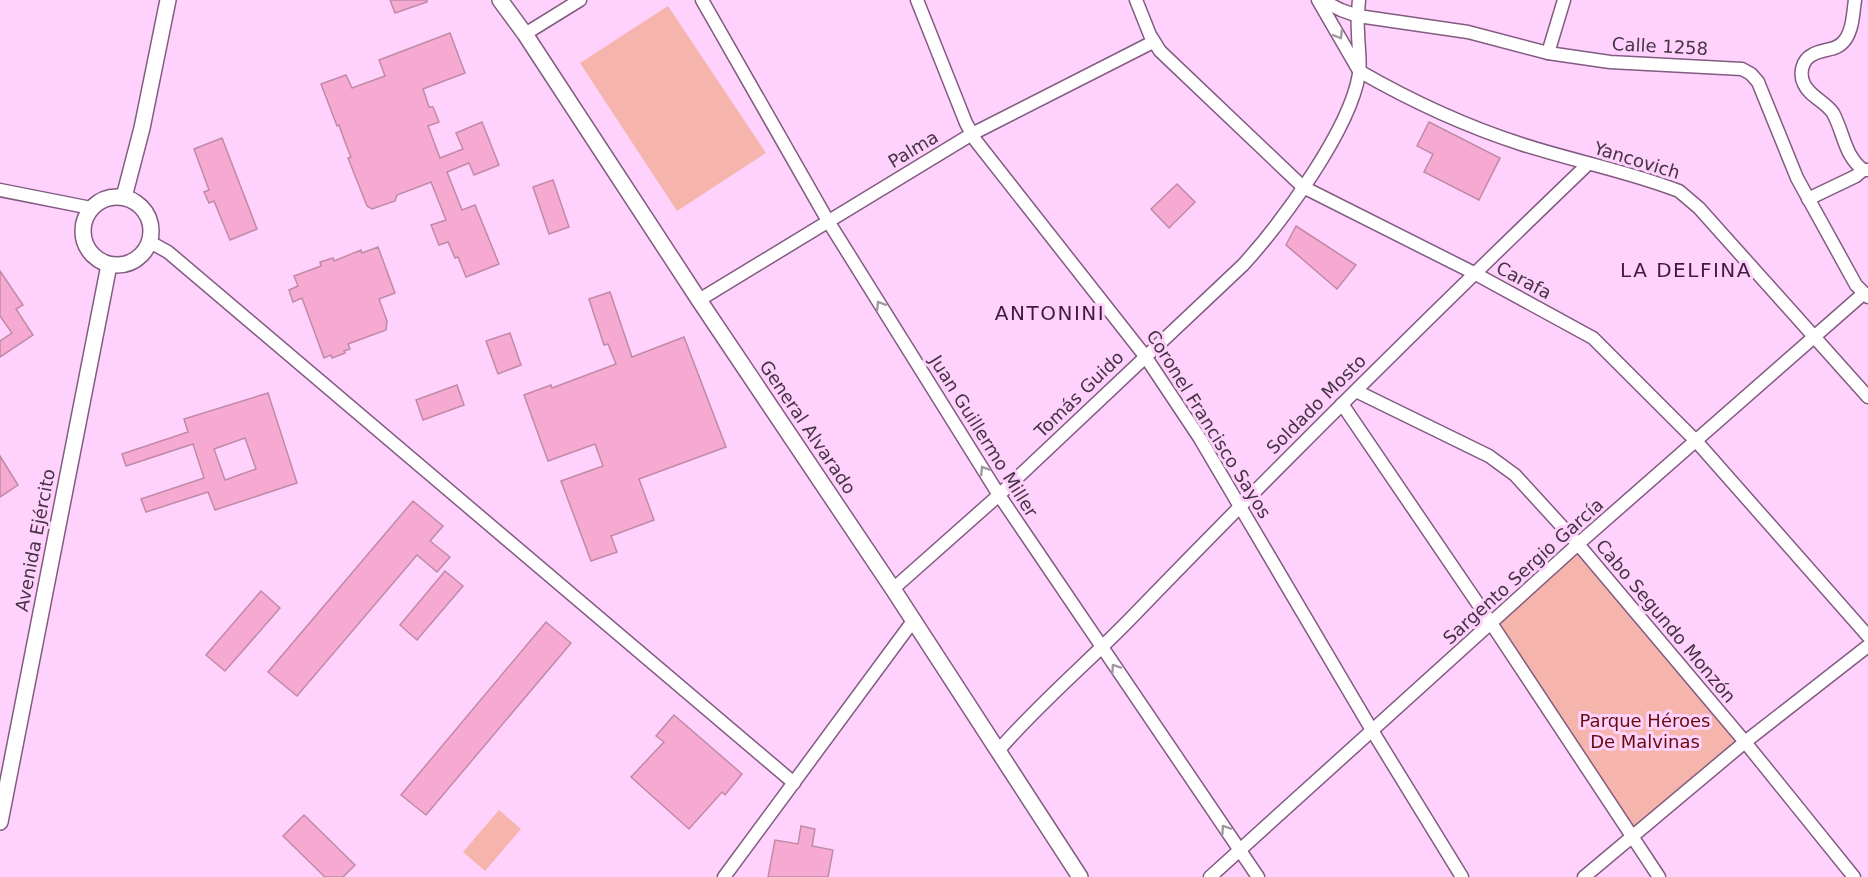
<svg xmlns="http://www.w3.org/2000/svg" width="1868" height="877" font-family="'DejaVu Sans',sans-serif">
  <rect width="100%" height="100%" fill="#ffd2fd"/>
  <g fill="#f6b5ac">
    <path d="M668 6 766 153 677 211 580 63Z"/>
    <path d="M1578 544 1745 742 1632 837 1491 623Z"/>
    <path d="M499 810 521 829 485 871 463 852Z"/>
  </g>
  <g fill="#f6aad1" stroke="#c08aa6" stroke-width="1.5" fill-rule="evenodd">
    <path d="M390 0H427V2L395 13Z"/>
    <path d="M450 33 465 73 423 89 429 107H433L439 122 428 126 440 158 463 149 456 133 482 122 499 165 474 175 469 163 447 172 462 210 475 205 499 264 466 277 458 257 455 258 448 242 439 245 431 225 446 220 431 182 397 195 395 201 372 209 367 206 348 158 351 157 345 142 339 125 337 126 321 84 346 75 352 88 385 76 379 60Z"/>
    <path d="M1429 122 1500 158 1479 200 1424 172 1433 154 1417 146Z"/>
    <path d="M222 138 257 229 230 240 214 201 209 203 204 192 209 190 194 149Z"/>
    <path d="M553 180 569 227 549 234 533 187Z"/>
    <path d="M1177 184 1195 202 1169 228 1151 209Z"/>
    <path d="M1296 226 1356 265 1337 289 1286 245Z"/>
    <path d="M378 247 395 293 379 299 387 321 386 330 348 344 350 349 344 351 345 353 332 358 331 355 324 358 302 298 293 302 289 290 298 286 294 276 321 266 320 262 333 258 334 261 361 250 362 253Z"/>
    <path d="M0 271 23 305 16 309 33 335 0 357V341L12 333 0 316Z"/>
    <path d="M610 292 632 357 684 337 726 447 639 479 654 520 611 536 617 552 591 561 561 481 603 466 595 444 548 461 524 395 551 385 552 388 616 364 608 344 604 345 589 299Z"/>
    <path d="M510 333 521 365 498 374 486 341Z"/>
    <path d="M457 385 464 405 423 420 416 400Z"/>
    <path d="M268 393 297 483 215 510 208 492 146 512 141 499 204 478 193 444 126 466 122 454 188 432 184 419ZM245 438 256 469 225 480 214 449Z"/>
    <path d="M0 456 18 485 0 497Z"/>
    <path d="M413 501 443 526 430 541 450 557 437 572 417 555 297 696 268 672Z"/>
    <path d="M445 571 463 586 417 640 400 625Z"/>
    <path d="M261 591 280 608 225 671 206 655Z"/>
    <path d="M546 622 571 643 426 815 401 795Z"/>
    <path d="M674 715 742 774 725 795 722 792 689 829 631 777 664 742 656 736Z"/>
    <path d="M304 815 355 865 343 877H325L283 836Z"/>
    <path d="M801 826 815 829 812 846 833 850 828 877H768L775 840 798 844Z"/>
  </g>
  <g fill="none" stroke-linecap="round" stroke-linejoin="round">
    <g stroke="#825b81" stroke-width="15">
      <g id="minor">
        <path d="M702 0 828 221 999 495 1258 877"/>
        <path d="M917 0 966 123 976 141 1145 356 1199 437 1373 732 1462 877"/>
        <path d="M1136 0 1150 35 1160 51 1303 187 1474 273 1593 338 1697 442 1868 636"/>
        <path d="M1318 0 1358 69"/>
        <path d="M1321 0 1341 10 1358 16 1468 32 1548 53 1610 62 1742 69 1751 74 1758 82 1797 178 1856 285 1868 297"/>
        <path d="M1855 0C1853 13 1853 29 1845 40 1836 52 1823 48 1812 55 1802 60 1799 74 1804 84 1810 97 1825 101 1833 113 1844 133 1844 155 1863 170"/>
        <path d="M525 34 580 0"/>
        <path d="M1548 53 1564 0"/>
        <path d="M1359 71C1413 102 1462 125 1521 144 1573 161 1628 171 1679 191L1699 208 1868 397"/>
        <path d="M0 190 91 208"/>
        <path d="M1808 199 1856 176 1863 170H1868"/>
        <path d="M150 242 168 252 794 783"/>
        <path d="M699 300 972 134 1153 42"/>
        <path d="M1356 391 1489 456 1515 475 1578 544 1745 742 1854 877"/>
        <path d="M1342 404 1491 623 1659 877"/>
        <path d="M893 589 999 495 1243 265C1282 222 1350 130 1359 74 1361 60 1358 46 1358 32 1357 22 1358 11 1359 0"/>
        <path d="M998 751C1040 702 1091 660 1135 614 1283 461 1435 311 1588 164"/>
        <path d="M724 877 913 621"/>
        <path d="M1210 877 1578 544 1863 294"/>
        <path d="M1584 877 1745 742 1868 646"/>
      </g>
    </g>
    <g stroke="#825b81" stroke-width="18">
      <g id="tertiary">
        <path d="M500 0 525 34 699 300 893 589 1080 877"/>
        <circle cx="117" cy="231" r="34"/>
        <path d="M124 197 142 128 168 0"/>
        <path d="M0 822 109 265"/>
      </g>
    </g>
    <use href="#minor" stroke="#fff" stroke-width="12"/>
    <use href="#tertiary" stroke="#fff" stroke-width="15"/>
  </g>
  <defs><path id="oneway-chevron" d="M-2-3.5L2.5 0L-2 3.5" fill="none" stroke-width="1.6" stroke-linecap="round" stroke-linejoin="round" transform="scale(1.5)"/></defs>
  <g stroke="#a299a2">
    <use href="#oneway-chevron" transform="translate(1339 35) rotate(60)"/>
    <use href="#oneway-chevron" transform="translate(880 305) rotate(-122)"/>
    <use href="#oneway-chevron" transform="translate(984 470) rotate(-122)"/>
    <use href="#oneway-chevron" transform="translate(1115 668) rotate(-124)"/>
    <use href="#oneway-chevron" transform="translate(1225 829) rotate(-124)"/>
  </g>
  <g text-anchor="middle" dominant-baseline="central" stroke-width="6" stroke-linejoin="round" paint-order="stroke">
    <g font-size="18" fill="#453344" stroke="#ffd2fd">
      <text transform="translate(1660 46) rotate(3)">Calle 1258</text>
      <text transform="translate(913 149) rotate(-31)">Palma</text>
      <text transform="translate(1637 160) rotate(17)">Yancovich</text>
      <text transform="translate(1524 280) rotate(28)">Carafa</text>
      <text transform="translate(1079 394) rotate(-44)">Tomás Guido</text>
      <text transform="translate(1316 404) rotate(-45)">Soldado Mosto</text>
      <text transform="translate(1209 424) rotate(58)">Coronel Francisco Sayos</text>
      <text transform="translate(808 427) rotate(56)">General Alvarado</text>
      <text transform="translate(984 436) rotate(58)">Juan Guillermo Miller</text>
      <text transform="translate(35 540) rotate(-79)">Avenida Ejército</text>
      <text transform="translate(1523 571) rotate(-42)">Sargento Sergio García</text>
      <text transform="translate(1666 621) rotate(50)">Cabo Segundo Monzón</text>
    </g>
    <g font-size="18" fill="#690c0c" stroke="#ffd2fd">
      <text x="1645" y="720">Parque Héroes<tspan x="1645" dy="21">De Malvinas</tspan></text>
    </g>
    <g font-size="20" letter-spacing="1.5" fill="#3f1c3f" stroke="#ffd2fd">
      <text x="1686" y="270">LA DELFINA</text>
      <text x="1050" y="313">ANTONINI</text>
    </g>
  </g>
</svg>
